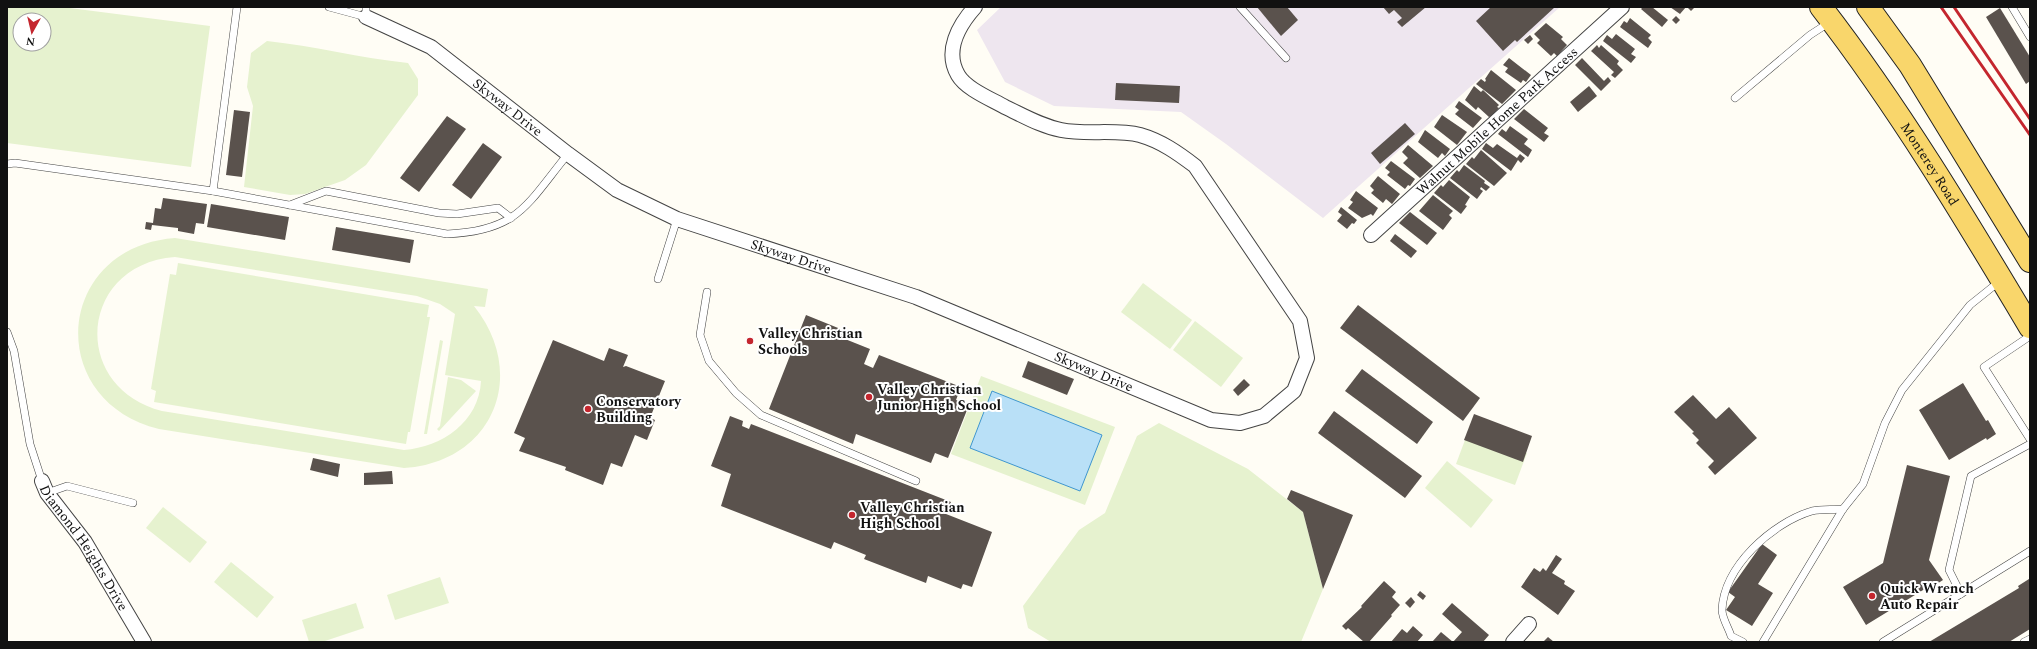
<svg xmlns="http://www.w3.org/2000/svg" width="2037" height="649" font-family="Spectral,serif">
  <rect width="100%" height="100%" fill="#fffdf5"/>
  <path fill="#eee6ef" d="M1001 7H1560L1323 218 1226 144 1181 112 1054 106 1005 82 977 30Z"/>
  <g fill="#e6f2cf" fill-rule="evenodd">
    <path d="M7 7H62L210 26 191 167 7 143ZM20 20H44V44H20Z"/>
    <path d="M267 41C314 46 360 58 408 63L418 79V95L366 165 345 180 305 194 290 195 244 187 253 106 247 87 251 53Z"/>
    <path d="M175 238 488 289 485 307 474 306C529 375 493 462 404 468L159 429C43 400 55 247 175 238ZM175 257 417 296 440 304 455 314 445 375 481 381C479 422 442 447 404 450L162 411C69 387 79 264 175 257Z"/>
    <path d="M178 263 429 305 427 317H430L410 432H408L406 444 154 402 156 391 151 389 170 274 176 275Z"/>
    <path d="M1143 283 1192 320 1170 349 1121 312Z"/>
    <path d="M1195 321 1243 358 1221 387 1173 350Z"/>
    <path d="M440 340 443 341 427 434H424Z"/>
    <path d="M981 376 1115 427 1085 505 951 454Z"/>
    <path d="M448 377 461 380 476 391 439 431 437 429 440 426Z"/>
    <path d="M1159 423 1248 469 1303 512 1323 589 1301 642H1051L1028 628 1023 606 1079 530 1105 513 1137 436Z"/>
    <path d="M1468 432 1527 453 1515 485 1456 464Z"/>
    <path d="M1447 461 1493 500 1471 528 1425 488Z"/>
    <path d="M163 507 207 542 190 563 146 528Z"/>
    <path d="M231 562 274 597 257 618 214 582Z"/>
    <path d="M440 577 449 603 395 620 387 595Z"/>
    <path d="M356 603 364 628 322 642H309L302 620Z"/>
  </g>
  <path fill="#b9e0f7" stroke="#3f96cf" d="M992 391 1102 435 1080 491 970 448Z"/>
  <g fill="#5a524d">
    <path d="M1257 7H1287L1298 20 1281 36Z"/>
    <path d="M1383 7H1426L1402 27 1397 22 1402 18 1394 10 1389 14Z"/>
    <path d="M1491 7H1555L1517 42 1515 40 1503 51 1476 21Z"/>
    <path d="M1643 7H1652L1668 20 1662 27 1641 9Z"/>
    <path d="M1670 7H1686L1680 14Z"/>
    <path d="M1687 7H1695L1691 11Z"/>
    <path d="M2000 8 2030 57V81L2026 84 1986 17Z"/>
    <path d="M1676 16 1680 20 1676 24 1672 20Z"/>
    <path d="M1630 18 1651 35 1648 38 1652 42 1648 48 1620 27 1624 21 1627 23Z"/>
    <path d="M1546 23 1563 37 1561 39 1567 45 1557 56 1554 53 1551 56 1537 43 1540 40 1534 34Z"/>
    <path d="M1616 34 1635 49 1631 54 1636 57 1631 63 1603 41 1607 35 1612 39Z"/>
    <path d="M1530 35 1533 39 1528 44 1524 40Z"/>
    <path d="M1597 45 1599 48 1601 45 1619 61 1617 64 1623 70 1615 78 1611 75 1614 72 1591 51Z"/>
    <path d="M1509 58 1531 75 1526 82 1523 80 1521 83 1505 72 1508 68 1503 65Z"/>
    <path d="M1582 58 1604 81 1608 77 1611 81 1601 91 1575 65Z"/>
    <path d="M1491 70 1516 90 1502 104 1476 84 1481 79 1485 82 1486 80 1485 79Z"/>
    <path d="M1116 83 1180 86 1179 103 1115 100Z"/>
    <path d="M1474 86 1481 92 1483 90 1499 105 1497 107 1499 108 1492 116 1489 117 1478 107 1476 110 1465 100Z"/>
    <path d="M1589 86 1597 96 1578 112 1570 102Z"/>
    <path d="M1459 101 1482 118 1473 128 1455 114 1459 110 1455 107Z"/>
    <path d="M1524 109 1548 128 1544 133 1549 136 1544 142 1514 119Z"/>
    <path d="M234 110 250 112 242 177 226 175Z"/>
    <path d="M1442 115 1467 132 1457 145 1434 127Z"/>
    <path d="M447 116 466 129 419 192 400 178Z"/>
    <path d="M1405 123 1415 134 1380 164 1371 153Z"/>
    <path d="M1510 126 1528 139 1524 144 1532 150 1528 157 1498 134 1502 129 1506 132Z"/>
    <path d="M1425 130 1450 149 1445 156 1442 153 1438 158 1418 142Z"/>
    <path d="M483 143 502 157 471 199 452 185Z"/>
    <path d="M1486 143 1493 148 1497 144 1517 158 1520 154 1525 158 1521 163 1518 160 1511 171 1482 149Z"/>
    <path d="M1408 145 1433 166 1420 178 1403 163 1408 158 1402 152Z"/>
    <path d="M1481 150 1507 173 1494 186 1466 164 1472 157 1474 159Z"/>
    <path d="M1391 161 1415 179 1410 186 1408 185 1405 189 1387 175 1390 172 1385 168Z"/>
    <path d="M1464 165 1485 181 1484 183 1490 187 1486 191 1481 187 1480 189 1483 191 1477 199 1450 178 1457 170 1459 172Z"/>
    <path d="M1378 176 1400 194 1392 204 1386 199 1383 203 1371 193 1374 190 1370 186Z"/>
    <path d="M1449 180 1470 197 1465 205 1467 206 1461 214 1434 193 1441 185 1443 187Z"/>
    <path d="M1356 191 1378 208 1373 216 1371 214 1362 218 1348 208 1353 202 1350 200Z"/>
    <path d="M1433 195 1453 211 1449 215 1452 218 1443 230 1419 211Z"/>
    <path d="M163 198 207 204 204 224 196 223 194 234 178 231V228L152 225 151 230 145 229 146 222 153 223 155 208 161 209Z"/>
    <path d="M211 204 289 217 285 240 207 227Z"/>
    <path d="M1341 207 1357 220 1354 224 1352 223 1347 229 1337 221 1342 215 1338 212Z"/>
    <path d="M1410 212 1437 233 1427 245 1399 223Z"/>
    <path d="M336 227 414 240 410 263 332 250Z"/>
    <path d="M1395 234 1417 251 1411 258 1390 241Z"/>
    <path d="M1358 305 1480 398 1463 421 1340 328Z"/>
    <path d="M806 315 848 332 845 339 870 349 864 364 873 368 879 355 961 387 956 400 969 405 948 458 935 453 931 463 856 434 853 444 769 409Z"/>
    <path d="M553 340 604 361 609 348 628 355 623 367 626 366 665 381 650 418 655 420 647 440 635 435 622 467 611 463 603 485 565 470 566 467 519 451 525 438 514 433Z"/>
    <path d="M1028 361 1074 379 1067 395 1022 377Z"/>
    <path d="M1362 369 1433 422 1417 444 1345 391Z"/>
    <path d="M1244 379 1250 385 1238 396 1233 390Z"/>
    <path d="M1963 383 1986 421 1988 420 1996 434 1987 440 1986 438 1949 460 1919 410Z"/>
    <path d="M1693 395 1716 419 1729 407 1757 438 1715 475 1708 467 1714 461 1696 443 1699 440 1692 433 1694 432 1674 412Z"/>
    <path d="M1334 411 1422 476 1405 498 1318 433Z"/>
    <path d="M1474 414 1532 436 1523 462 1464 440Z"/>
    <path d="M730 416 743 421 742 426 749 429 751 424 951 502 946 514 992 532 972 587 963 584 961 589 928 576 926 583 864 559 866 555 834 542 831 549 721 506 731 474 711 466Z"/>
    <path d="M313 458 340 464 338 477 310 470Z"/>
    <path d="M1907 465 1950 476 1929 560 1943 580 1929 589 1928 587 1866 625 1843 587 1883 563Z"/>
    <path d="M392 471 393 484 364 485V473Z"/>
    <path d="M1291 490 1353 515 1323 589 1303 512 1287 499Z"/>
    <path d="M1762 544 1777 555 1758 584 1773 593 1752 626 1726 610 1735 597 1728 592Z"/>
    <path d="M1556 555 1562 559 1552 573 1565 581 1564 584 1575 591 1558 615 1521 587 1534 568 1540 572 1543 568 1546 571Z"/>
    <path d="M2029 579 2030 629 2009 642H1929L2019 588 2018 586Z"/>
    <path d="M1384 581 1396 592 1392 597 1400 605 1391 615 1392 616 1369 642H1364L1348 628 1346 630 1342 626 1362 607 1361 606Z"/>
    <path d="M1420 591 1426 596 1423 600 1417 595Z"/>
    <path d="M1411 597 1415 602 1410 608 1405 603Z"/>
    <path d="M1452 603 1489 635 1483 642H1453L1462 632 1442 614Z"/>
    <path d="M1413 626 1423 635 1417 642H1391L1402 629 1407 633Z"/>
    <path d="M1441 632 1453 642H1432Z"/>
    <path d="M1548 637 1554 642H1543Z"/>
  </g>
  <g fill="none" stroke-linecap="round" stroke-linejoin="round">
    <g stroke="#444" stroke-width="8">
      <g id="service">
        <path d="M237 7 213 191 447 234C519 231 527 204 568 154"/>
        <path d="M329 7 366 17V7"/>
        <path d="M1240 7 1286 58"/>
        <path d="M2012 7 2030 37"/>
        <path d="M1735 98 1810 35 1830 22"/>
        <path d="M7 164 15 163 213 191"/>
        <path d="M290 205 326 191 439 213 457 214 498 208 511 218"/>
        <path d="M658 279 677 219"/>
        <path d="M707 292 700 335 709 361 736 393 761 415 916 481"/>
        <path d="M7 332 14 351 30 444 42 481"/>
        <path d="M2030 336 1984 367 2030 439"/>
        <path d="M47 493 67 486 133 503"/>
        <path d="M1961 594 1949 570 1971 476 2030 444"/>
        <path d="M1743 642 1731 636C1729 629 1722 618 1722 610 1724 566 1772 523 1812 511 1821 509 1833 510 1843 509"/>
        <path d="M1763 642 1843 509 1863 484 1885 423 1902 390 1970 305 2000 281"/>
        <path d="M1883 642 2030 551"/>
        <path d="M2024 642 2030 639"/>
      </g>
    </g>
    <g stroke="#444" stroke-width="16">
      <g id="minor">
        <path id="s1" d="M366 17 431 47 568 154 617 190 677 219 916 297 1211 420 1240 423 1264 416 1294 391 1307 358 1300 321 1195 166C1178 153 1161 141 1140 135 1117 129 1086 135 1061 130 1041 126 1024 116 1005 107 991 99 966 89 958 75 944 51 959 25 975 7"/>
        <path id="s2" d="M1371 235 1622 7"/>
        <path id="s3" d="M42 481 47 493 85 542 144 642"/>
        <path d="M1513 642 1529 624"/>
      </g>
    </g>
    <g stroke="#222" stroke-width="24">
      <g id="primary">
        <path id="s4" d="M1821 7C1899 108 1965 218 2030 327"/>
        <path d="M1868 7 1910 65 2030 261"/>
      </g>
    </g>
    <use href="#service" stroke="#fff" stroke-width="7"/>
    <use href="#minor" stroke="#fff" stroke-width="14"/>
    <use href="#primary" stroke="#f9d66b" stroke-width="22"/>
    <g stroke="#c4262e" stroke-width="3">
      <path d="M1941 7 2030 135"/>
      <path d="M1954 7 2030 119"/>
    </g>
  </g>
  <g fill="#c4262e" stroke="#fff" stroke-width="1.5">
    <circle cx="750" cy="341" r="4"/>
    <circle cx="869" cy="397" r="4"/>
    <circle cx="588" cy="409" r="4"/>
    <circle cx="852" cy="515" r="4"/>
    <circle cx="1872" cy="596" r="4"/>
  </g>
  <g text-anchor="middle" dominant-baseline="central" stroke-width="4" stroke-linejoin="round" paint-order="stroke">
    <g font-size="14" fill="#111" stroke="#fff">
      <text stroke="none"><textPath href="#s1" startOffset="169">Skyway Drive</textPath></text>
      <text stroke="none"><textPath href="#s2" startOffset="170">Walnut Mobile Home Park Access</textPath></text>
      <text stroke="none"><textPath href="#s4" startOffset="191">Monterey Road</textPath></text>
      <text stroke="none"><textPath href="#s1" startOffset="493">Skyway Drive</textPath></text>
      <text stroke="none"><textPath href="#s1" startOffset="817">Skyway Drive</textPath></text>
      <text stroke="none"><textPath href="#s3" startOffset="79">Diamond Heights Drive</textPath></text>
    </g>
    <g font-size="14" font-weight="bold" fill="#111" stroke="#fff" text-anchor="start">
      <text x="758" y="333">Valley Christian<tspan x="758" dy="16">Schools</tspan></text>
      <text x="877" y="389">Valley Christian<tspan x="877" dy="16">Junior High School</tspan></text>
      <text x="596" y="401">Conservatory<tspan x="596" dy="16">Building</tspan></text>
      <text x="860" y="507">Valley Christian<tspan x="860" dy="16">High School</tspan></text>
      <text x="1880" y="588">Quick Wrench<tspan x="1880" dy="16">Auto Repair</tspan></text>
    </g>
  </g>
  <rect width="2037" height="649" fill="none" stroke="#111111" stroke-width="16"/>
  <g transform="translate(32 32) rotate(188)"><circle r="19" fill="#ffffff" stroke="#a0a0a0"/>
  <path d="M0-3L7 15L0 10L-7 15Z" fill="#c4262e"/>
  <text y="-6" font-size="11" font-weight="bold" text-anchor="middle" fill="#111111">N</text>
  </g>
</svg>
